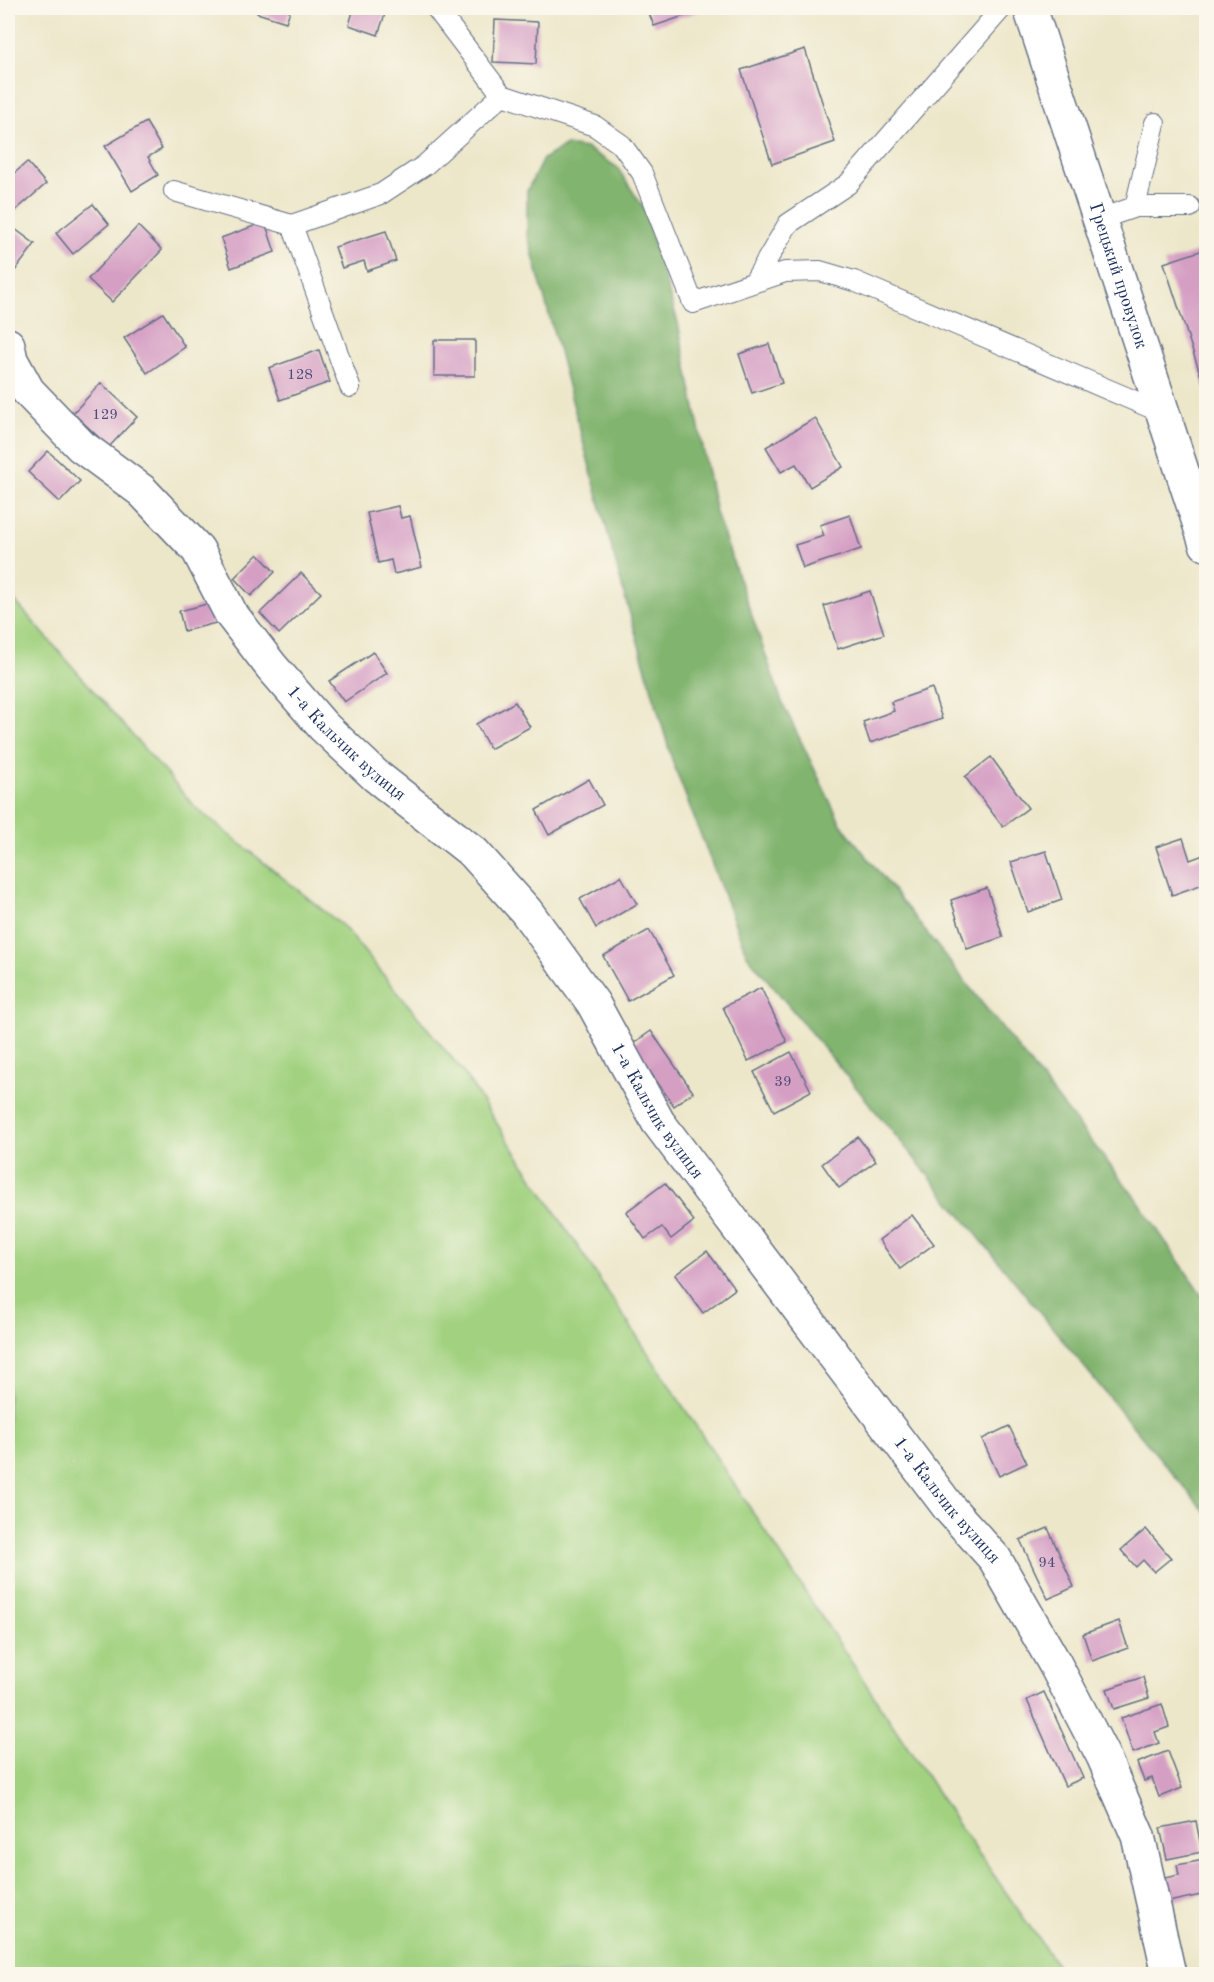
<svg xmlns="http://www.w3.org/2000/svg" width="1214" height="1982" font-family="'Old Standard TT',serif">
  <rect width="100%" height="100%" fill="#fbf7ec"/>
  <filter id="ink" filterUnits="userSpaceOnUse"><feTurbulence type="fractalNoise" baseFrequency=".0167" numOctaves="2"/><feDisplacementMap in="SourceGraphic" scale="12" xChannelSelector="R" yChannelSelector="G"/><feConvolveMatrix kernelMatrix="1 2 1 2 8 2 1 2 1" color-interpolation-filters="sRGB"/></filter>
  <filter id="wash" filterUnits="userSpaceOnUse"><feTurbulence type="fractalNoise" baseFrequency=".008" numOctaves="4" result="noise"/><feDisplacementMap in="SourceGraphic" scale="24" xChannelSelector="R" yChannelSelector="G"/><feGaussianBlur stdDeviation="1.35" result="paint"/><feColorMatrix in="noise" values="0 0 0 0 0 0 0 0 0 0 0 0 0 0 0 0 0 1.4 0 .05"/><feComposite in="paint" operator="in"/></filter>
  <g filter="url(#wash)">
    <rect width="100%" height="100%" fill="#ede7ca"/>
    <path fill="#a2d280" stroke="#5e806f" stroke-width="1.5" d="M8 593 196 808 344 927 461 1069 958 1824 1063 1974H8Z"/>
    <path fill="#81b46e" stroke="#4e7266" stroke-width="1.5" d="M566 145 586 148 617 167 643 207 678 323 716 513 782 702 841 824 1135 1197 1206 1301V1513L1130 1423 915 1159 747 955 673 763 623 590 527 233V191L543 159Z"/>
    <g id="blocks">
      <g fill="#d59fc4">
        <path d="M258 8H291L286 22 257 13Z"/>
        <path d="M354 8H387L378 35 349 25Z"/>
        <path d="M647 8H708L654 26Z"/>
        <path d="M495 20 538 22 536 64 493 62Z"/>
        <path d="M805 49 835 142 772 164 741 70Z"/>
        <path d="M146 122 162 149 148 157 158 175 132 191 105 146Z"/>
        <path d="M27 162 46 184 8 217V179Z"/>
        <path d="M93 204 109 224 73 254 56 233Z"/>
        <path d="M265 222 275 252 231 268 221 238Z"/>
        <path d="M11 226 35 244 8 280V230Z"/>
        <path d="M138 226 162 250 112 302 88 279Z"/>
        <path d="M386 231 396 261 367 271 364 261 342 268 335 247Z"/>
        <path d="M1206 249V392L1164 263Z"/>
        <path d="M163 313 185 347 147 373 124 338Z"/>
        <rect x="434" y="340" width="41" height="36"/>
        <path d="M769 344 782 383 752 393 739 354Z"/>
        <path d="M319 350 330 382 280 400 269 368Z"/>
        <path d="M101 383 137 417 109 447 73 413Z"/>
        <path d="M815 418 843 467 810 487 796 464 781 472 766 447Z"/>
        <path d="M48 451 80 481 60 502 28 472Z"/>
        <path d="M398 506 401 518 410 516 422 567 394 574 391 560 378 563 367 513Z"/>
        <path d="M850 515 861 549 803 568 795 545 824 536 820 525Z"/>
        <path d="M258 554 275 572 251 596 234 578Z"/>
        <path d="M301 573 321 593 279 634 260 613Z"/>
        <path d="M870 591 884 634 838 649 824 606Z"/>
        <path d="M211 603 216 623 184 631 179 611Z"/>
        <path d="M373 652 387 673 344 702 329 681Z"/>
        <path d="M932 688 942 719 870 743 863 722 894 711 891 702Z"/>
        <path d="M515 702 530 727 490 749 476 724Z"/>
        <path d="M991 757 1028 808 1003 827 965 777Z"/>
        <path d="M589 779 603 805 549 835 536 810Z"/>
        <path d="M1183 838 1190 860 1206 854V883L1172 895 1156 847Z"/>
        <path d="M1046 851 1062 900 1028 912 1011 862Z"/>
        <path d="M621 876 637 904 596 928 580 899Z"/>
        <path d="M987 888 1003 937 967 949 951 900Z"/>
        <path d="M649 930 674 975 628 1001 603 956Z"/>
        <path d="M761 988 787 1042 748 1061 723 1007Z"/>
        <path d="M651 1031 693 1092 674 1106 646 1066 639 1071 624 1050Z"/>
        <path d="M791 1052 811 1091 774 1111 754 1072Z"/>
        <path d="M858 1137 876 1161 839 1188 822 1164Z"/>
        <path d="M665 1183 694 1221 671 1239 662 1227 645 1239 626 1212Z"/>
        <path d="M912 1215 934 1244 900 1269 879 1240Z"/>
        <path d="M707 1251 735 1289 703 1313 675 1275Z"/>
        <path d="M1009 1426 1027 1463 999 1476 982 1439Z"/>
        <path d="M1048 1528 1074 1587 1048 1599 1020 1540Z"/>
        <path d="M1146 1529 1171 1558 1154 1572 1143 1560 1136 1567 1121 1550Z"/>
        <path d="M1119 1621 1128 1648 1092 1661 1083 1634Z"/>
        <path d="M1143 1677 1149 1698 1114 1709 1107 1689Z"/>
        <path d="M1044 1692 1083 1778 1065 1786 1027 1700Z"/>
        <path d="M1162 1704 1169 1727 1155 1732 1159 1743 1133 1753 1121 1718Z"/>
        <path d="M1168 1751 1182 1788 1159 1797 1152 1778 1144 1781 1137 1763Z"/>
        <path d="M1196 1821 1202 1852 1167 1859 1160 1828Z"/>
        <path d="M1204 1860 1206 1873V1894L1168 1902 1164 1878 1179 1875 1177 1865Z"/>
      </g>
    </g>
  </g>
  <g filter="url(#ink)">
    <use href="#blocks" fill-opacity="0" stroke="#646f84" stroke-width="1.5"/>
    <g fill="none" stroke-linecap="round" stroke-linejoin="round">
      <g stroke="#646f84" stroke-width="22">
        <g id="lane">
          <path d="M436 8 502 95 595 126 622 145 642 173 693 303 785 272 820 271 854 281 1163 413"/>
          <path d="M174 191 292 225 381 194 425 165 502 95"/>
          <path d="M1135 207 1155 123"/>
          <path d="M1100 219 1135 207H1190"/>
          <path d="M292 225 350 387"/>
          <path d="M754 282 788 224 848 184 1002 8"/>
        </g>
      </g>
      <g stroke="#646f84" stroke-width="36">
        <g id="street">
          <path id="s1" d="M1030 8 1206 544"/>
          <path id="s2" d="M8 345 11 360 28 391 81 446 142 491 198 550 231 614 271 666 323 726 376 776 474 853 526 911 593 1003 658 1122 950 1509 995 1559 1055 1664 1103 1756 1138 1836 1169 1974"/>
        </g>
      </g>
      <use href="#lane" stroke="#fff" stroke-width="20"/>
      <use href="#street" stroke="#fff" stroke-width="33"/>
    </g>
  </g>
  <g text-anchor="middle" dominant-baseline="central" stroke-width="4.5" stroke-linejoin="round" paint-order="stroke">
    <g font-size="15" fill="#4a4b78">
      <text x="300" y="375">128</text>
      <text x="105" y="415">129</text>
      <text x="783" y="1082">39</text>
      <text x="1047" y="1563">94</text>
    </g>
    <g font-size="18" fill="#1b2f5e" stroke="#fbf7ec">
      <text stroke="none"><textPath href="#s1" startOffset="282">Грецький провулок</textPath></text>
      <text stroke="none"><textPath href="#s2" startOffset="530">1-а Кальчик вулиця</textPath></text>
      <text stroke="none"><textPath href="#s2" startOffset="1016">1-а Кальчик вулиця</textPath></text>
      <text stroke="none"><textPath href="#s2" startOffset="1502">1-а Кальчик вулиця</textPath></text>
    </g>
  </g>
  <rect width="1214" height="1982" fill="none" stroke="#fbf7ec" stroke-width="30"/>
</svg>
